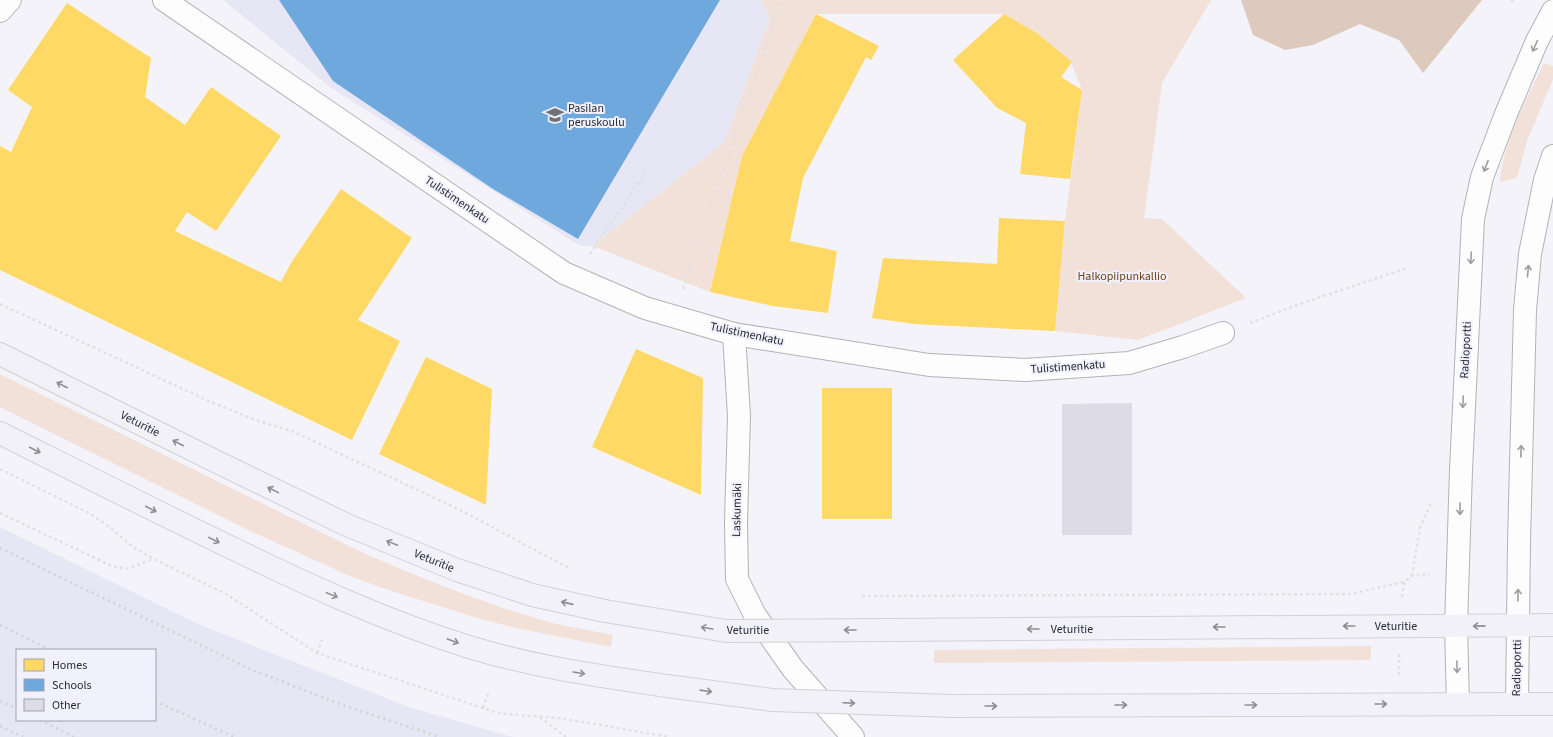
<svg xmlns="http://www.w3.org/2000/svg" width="1553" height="737" font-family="'Source Sans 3',sans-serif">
  <rect width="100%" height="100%" fill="#f4f3fa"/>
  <g fill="#e7e6f4" fill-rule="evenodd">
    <path d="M223 0H761L770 18 725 142 593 246H580L330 87Z"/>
    <path d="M0 527 198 624 409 707 513 737H0ZM17 650H155V720H17Z"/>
  </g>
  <g fill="#f2e1d8">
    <path d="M761 0H1211L1162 83 1144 218 1162 219 1246 298 1138 340 1055 331 1065 221 1082 90 1071 62 1037 33 1004 14H816L742 156 710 292 593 246 725 142 770 18Z"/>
    <path d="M1544 63 1553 66V79L1527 141 1517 178 1500 182C1503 140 1526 100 1544 63Z"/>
    <path d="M0 374 361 552C424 579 489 606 556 624 575 628 594 631 613 635L611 647 516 628 481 619 388 590 350 576 250 531 0 407Z"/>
    <path d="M1371 646V660L934 663V650Z"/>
  </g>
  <path fill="#dccabf" d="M1241 0H1482L1423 73 1399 40 1360 24 1313 45 1285 50 1253 35Z"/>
  <g fill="#ffd966">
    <path d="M67 3 151 58 145 97 185 125 211 87 281 136 216 231 187 212 175 231 281 282 291 263 341 189 412 238 358 320 400 341 352 440 0 270V146L11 152 32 107 8 90Z"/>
    <path d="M816 14 879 46 871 60 866 57 803 178 790 241 837 251 828 313 773 306 710 292 742 156Z"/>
    <path d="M1004 14 1037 33 1072 62 1061 77 1082 90 1070 179 1020 174 1026 123 997 108 953 60Z"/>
    <path d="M999 218 1065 221 1055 331 914 324 872 318 883 258 997 264Z"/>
    <path d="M636 349 703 378 701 495 592 447Z"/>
    <path d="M426 357 492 389 486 505 379 454Z"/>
    <rect x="822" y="388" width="70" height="131"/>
  </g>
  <path fill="#6fa8dc" d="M279 0H720L578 239 493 189 333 81Z"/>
  <path fill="#dcdbe6" d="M1132 403V535H1062V404Z"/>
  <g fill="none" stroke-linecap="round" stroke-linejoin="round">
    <g stroke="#b3b2b7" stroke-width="24">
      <g id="minor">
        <path d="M164 0 564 273 645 308 734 334 929 365 1025 370 1129 363 1183 347 1223 333"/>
        <path d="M0 11 10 0"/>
        <path d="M734 334 739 416 736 522 737 579 755 615 793 669 853 737"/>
        <path d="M1458 704 1456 626 1461 470 1473 219 1482 177 1506 114 1537 41 1553 11"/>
        <path d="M1517 704 1519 542 1525 310 1530 254 1545 180 1553 156"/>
      </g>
    </g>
    <g stroke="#d1d1d4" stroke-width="24">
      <g id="major">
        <path d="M0 354 213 460 347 525 457 570 532 595 605 611"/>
        <path d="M0 433C78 472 157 512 236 550 312 587 389 622 469 647 534 667 600 676 667 686"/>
        <path d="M889 630 1553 625"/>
        <path d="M952 706 1553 704"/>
      </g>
    </g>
    <g stroke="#e1e1e3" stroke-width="2.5" stroke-dasharray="3 3" stroke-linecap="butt">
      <path d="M1511 0 1514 2"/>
      <path d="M590 254 648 169"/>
      <path d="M683 289 781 0"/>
      <path d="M0 304 211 402 253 419 294 432 458 509 569 568"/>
      <path d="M1250 323 1297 305 1407 268"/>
      <path d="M0 469 89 513 108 526 133 547 154 559 226 594 317 653 495 712 506 714 559 718 670 737"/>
      <path d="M0 513 112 566 126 569 154 559"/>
      <path d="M1412 576 1420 528 1431 503"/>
      <path d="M862 596 1350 594 1404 582 1412 576 1430 574"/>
      <path d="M1402 597 1404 582"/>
      <path d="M317 653 322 640"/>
      <path d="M1399 675V654"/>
      <path d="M483 708 488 694"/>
      <path d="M540 717 566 737"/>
    </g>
    <use href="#minor" stroke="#fdfdfe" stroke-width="22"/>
    <use href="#major" stroke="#f2f1f7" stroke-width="22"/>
    <g stroke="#d4d4d6" stroke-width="3" stroke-dasharray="2 4" stroke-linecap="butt">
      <path d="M0 548 250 669 342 705 440 737"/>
      <path d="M0 625 50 650"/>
      <path d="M0 701 17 709"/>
      <path d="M155 701 234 737"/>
      <path d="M40 720 74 737"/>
      <path d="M0 726 23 737"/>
    </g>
    <g stroke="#d1d1d4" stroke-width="24" stroke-linecap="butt">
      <g id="major-bridge">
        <path d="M605 611 726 631 889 630"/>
        <path d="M667 686 772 700 952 706"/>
      </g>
    </g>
    <use href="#major-bridge" stroke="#f2f1f7" stroke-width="22"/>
  </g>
  <defs><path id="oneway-shaft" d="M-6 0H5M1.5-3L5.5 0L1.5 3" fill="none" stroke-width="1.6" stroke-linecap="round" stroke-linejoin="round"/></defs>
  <g stroke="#9e9ea1">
    <use href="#oneway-shaft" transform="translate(1535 46) rotate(114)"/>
    <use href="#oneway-shaft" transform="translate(1486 166) rotate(111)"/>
    <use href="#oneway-shaft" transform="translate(1471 258) rotate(93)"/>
    <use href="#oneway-shaft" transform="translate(1528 271) rotate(-85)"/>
    <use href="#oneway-shaft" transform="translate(1463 402) rotate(92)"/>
    <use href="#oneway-shaft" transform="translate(1521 451) rotate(-88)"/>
    <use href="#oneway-shaft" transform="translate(1460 509) rotate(91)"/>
    <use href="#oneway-shaft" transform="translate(1518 595) rotate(-89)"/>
    <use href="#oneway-shaft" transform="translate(1457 667) rotate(89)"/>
  </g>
  <g stroke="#8e8e93">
    <use href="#oneway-shaft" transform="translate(62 385) rotate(-153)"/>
    <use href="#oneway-shaft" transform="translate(178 443) rotate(-153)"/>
    <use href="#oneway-shaft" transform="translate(35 450) rotate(27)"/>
    <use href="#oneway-shaft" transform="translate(273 490) rotate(-154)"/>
    <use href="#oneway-shaft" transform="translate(151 509) rotate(27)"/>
    <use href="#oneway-shaft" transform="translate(214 540) rotate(26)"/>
    <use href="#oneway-shaft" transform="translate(392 543) rotate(-158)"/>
    <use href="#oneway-shaft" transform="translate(332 595) rotate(22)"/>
    <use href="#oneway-shaft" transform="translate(567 603) rotate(-167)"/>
    <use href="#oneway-shaft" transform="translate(1349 626) rotate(180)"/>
    <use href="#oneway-shaft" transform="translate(1479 626) rotate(179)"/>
    <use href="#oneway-shaft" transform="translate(1219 627) rotate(180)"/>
    <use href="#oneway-shaft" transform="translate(707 628) rotate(-171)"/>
    <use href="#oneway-shaft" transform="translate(1033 629) rotate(180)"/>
    <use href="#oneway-shaft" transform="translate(850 630) rotate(180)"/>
    <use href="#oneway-shaft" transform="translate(453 641) rotate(20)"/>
    <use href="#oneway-shaft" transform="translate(579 673) rotate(9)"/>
    <use href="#oneway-shaft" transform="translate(706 691) rotate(8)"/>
    <use href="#oneway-shaft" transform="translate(849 703) rotate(2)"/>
    <use href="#oneway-shaft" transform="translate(1381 704)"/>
    <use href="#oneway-shaft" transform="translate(1121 705)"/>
    <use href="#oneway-shaft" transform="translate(1251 705)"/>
    <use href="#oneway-shaft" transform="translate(991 706)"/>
  </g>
  <defs>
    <g id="school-bare" transform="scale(1.38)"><path d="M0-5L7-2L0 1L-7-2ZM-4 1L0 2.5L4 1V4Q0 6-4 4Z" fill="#717176" stroke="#f1f0fd" stroke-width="2.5" paint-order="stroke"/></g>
  </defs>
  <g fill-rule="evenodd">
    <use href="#school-bare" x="555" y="115"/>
  </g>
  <g text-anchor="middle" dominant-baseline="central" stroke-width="4" stroke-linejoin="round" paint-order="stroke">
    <g font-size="12" fill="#2b2b2f" stroke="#f1f0fd" text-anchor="start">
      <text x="568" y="108">Pasilan<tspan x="568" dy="14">peruskoulu</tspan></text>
    </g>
    <g font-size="12" fill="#2b2b2f" stroke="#f1f0fd">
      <text transform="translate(457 200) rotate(34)">Tulistimenkatu</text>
      <text transform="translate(747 334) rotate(12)">Tulistimenkatu</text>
      <text transform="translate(1466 350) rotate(-87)">Radioportti</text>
      <text transform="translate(1068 367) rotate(-4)">Tulistimenkatu</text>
      <text transform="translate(140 424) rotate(27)">Veturitie</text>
      <text transform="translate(737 510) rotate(-89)">Laskumäki</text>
      <text transform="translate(434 561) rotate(22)">Veturitie</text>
      <text x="1396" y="626">Veturitie</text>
      <text x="1072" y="629">Veturitie</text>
      <text x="748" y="630">Veturitie</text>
      <text transform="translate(1517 668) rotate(-89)">Radioportti</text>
    </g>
    <g font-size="12" fill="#6e4317" stroke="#f1f0fd">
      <text x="1122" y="276">Halkopiipunkallio</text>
    </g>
  </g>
  <rect x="16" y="649" width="140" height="72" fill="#f1f0fd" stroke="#a2a1ab"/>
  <rect x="24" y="659" width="20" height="12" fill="#ffd966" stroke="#a2a1ab"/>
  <text x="52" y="669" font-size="12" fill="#2b2b2f">Homes</text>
  <rect x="24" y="679" width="20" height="12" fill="#6fa8dc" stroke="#a2a1ab"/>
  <text x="52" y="689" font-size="12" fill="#2b2b2f">Schools</text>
  <rect x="24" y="699" width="20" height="12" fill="#dcdbe6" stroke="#a2a1ab"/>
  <text x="52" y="709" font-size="12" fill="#2b2b2f">Other</text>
</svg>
